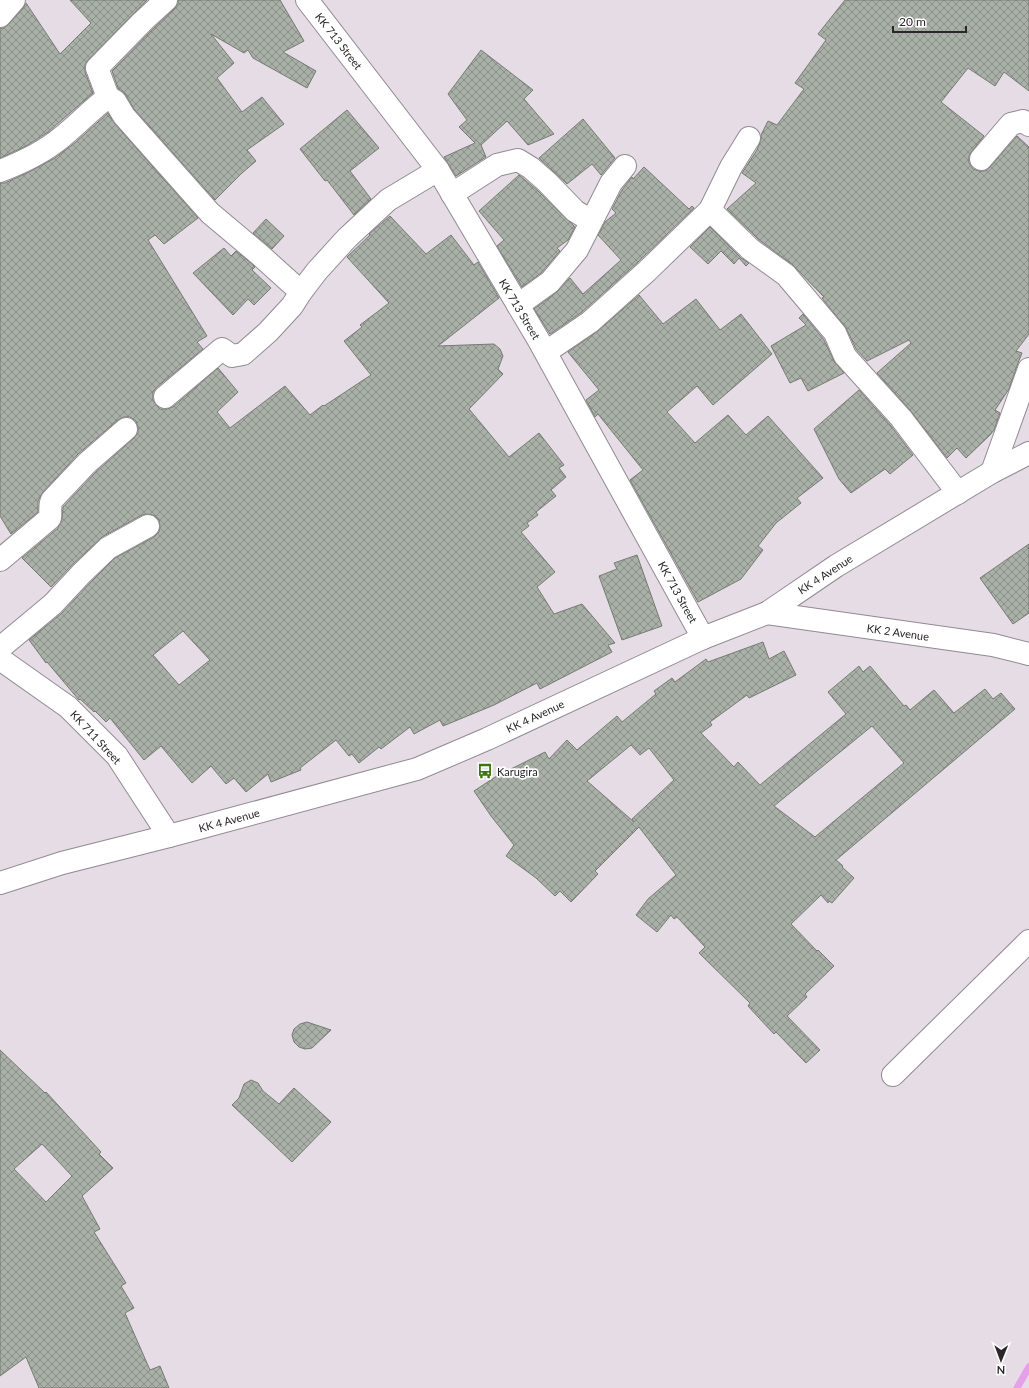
<svg xmlns="http://www.w3.org/2000/svg" width="1029" height="1388" font-family="Lato,sans-serif">
  <defs>
    <pattern id="building-cross-hatch" width="8" height="8" patternUnits="userSpaceOnUse"><rect width="8" height="8" fill="#a9b0a7"/><path d="M0 0l8 8M0 8l8-8" fill="none" stroke="#8a8f88"/></pattern>
  </defs>
  <rect width="100%" height="100%" fill="#e5dce5"/>
  <g fill="none" stroke-linecap="round" stroke-linejoin="round">
    <path stroke="#e4a0e8" stroke-width="7" d="M1017 1388 1029 1367"/>
  </g>
  <g fill="url(#building-cross-hatch)" stroke="#757b72" fill-rule="evenodd">
    <path d="M70 0H147L88 60 85 65V72L93 93 48 132 26 146 0 158V28H4L9 24 23 8 26 3 60 54 91 23Z"/>
    <path d="M178 0H280L304 41 283 52 316 71 307 88 253 58 248 50 244 53 211 34 234 63 217 78 242 112 262 97 284 124 247 150 256 161 242 173 215 200 134 109 126 95 118 88 112 71 152 30 174 9 178 4Z"/>
    <path d="M845 0H1029V91L1004 72 995 86 968 68 941 102 984 136 972 151 969 156V163L973 169 979 171H985L990 167 1017 136 1029 147V334L1016 351 1022 353 1018 363 1009 389 995 410 1000 413 994 430 990 435 966 458 957 448 947 458 910 410 877 373 911 343 909 340 867 361 856 349 846 328 822 298 824 297 793 265 758 239 727 209 756 183 742 173 757 150 761 139V135L768 121 777 125 804 89 795 83 826 40 818 34Z"/>
    <path d="M481 50 533 90 524 99 554 134 528 145 507 121 481 145 486 157 456 176 444 157 475 143 459 127 467 120 448 94Z"/>
    <path d="M347 110 379 148 350 171 371 199 354 215 327 180 325 181 300 149Z"/>
    <path d="M108 113 115 124 198 218 164 244 155 235 148 240 207 336 197 342 203 349 157 387 153 392V400L156 405 160 409H167L173 407 218 368 238 392 217 412 230 428 285 386 310 415 323 405 324 406 371 375 344 341 362 327 360 325 389 303 347 257 370 235 369 234 390 216 426 254 451 235 474 265 478 262 499 298 438 346 494 344 500 349 503 356 498 369 503 374 469 409 509 457 539 433 564 465 559 468 566 477 551 490 556 496 536 512 538 515 527 523 529 526 521 532 555 572 537 587 554 614 582 604 615 643 608 645 612 652 540 689 537 683 494 705 443 726 440 720 414 734 410 727 381 749 379 747 359 763 352 754 349 756 336 740 300 768 301 770 271 782 268 774 246 792 234 778 226 784 211 766 192 783 161 746 144 760 110 718 106 722 95 711 94 712 80 699 79 700 47 662 46 663 29 640 62 613 90 583 115 558 154 537 159 532 160 526 159 520 155 516 148 514 142 515 102 537 72 565 51 587 22 558 58 528 62 519 63 507 96 472 134 438 138 433V427L136 421 130 417H124L118 420 78 454 43 492 38 501V512L11 534 0 516V183H5L29 172 55 158 76 142ZM183 631 210 660 179 685 153 655Z"/>
    <path d="M583 119 615 158 601 175 592 164 567 184 539 158Z"/>
    <path d="M644 167 689 209 692 206 694 208 638 262 582 312 550 334 534 309 557 292 570 278 583 294 621 260 598 235 605 222 616 213 612 209 622 190 632 177 633 179Z"/>
    <path d="M519 175 538 191 575 227 568 240 557 248 560 251 541 273 522 287 497 246 504 240 479 211Z"/>
    <path d="M266 219 284 236 272 249 253 233Z"/>
    <path d="M710 227 741 258 749 263 746 266 739 258 734 264 721 251 708 264 690 247Z"/>
    <path d="M224 248 231 256 236 251 252 264 255 267 252 270 271 288 254 305 248 299 233 315 193 273Z"/>
    <path d="M639 295 663 324 696 299 720 330 741 314 772 354 713 405 697 386 667 412 695 443 728 415 746 435 768 416 823 478 797 498 801 503 776 523 758 546 763 550 741 579 698 602 630 480 643 470 598 414 595 417 586 400 599 390 568 352 598 331Z"/>
    <path d="M803 314 824 340 834 361 844 373 808 391 801 378 790 383 771 346 806 325 799 318Z"/>
    <path d="M859 390 891 426 913 455 890 474 885 469 851 493 839 479 814 429Z"/>
    <path d="M1029 544V613L1013 624 980 578Z"/>
    <path d="M637 555 662 626 622 640 599 576 617 569 614 563Z"/>
    <path d="M763 642 769 659 784 651 796 675 749 698 747 695 710 722 712 725 701 733 734 767 738 762 760 785 846 714 828 692 859 666 863 672 870 666 904 706 906 705 910 710 934 690 954 713 985 689 993 699 1001 693 1015 709 836 860 843 866 842 867 854 878 832 903 829 901 828 903 821 895 791 924 817 951 818 950 834 966 805 994 807 997 787 1016 820 1050 806 1063 776 1032 774 1034 759 1018 748 1006 750 1003 699 953 705 947 677 917 674 919 671 915 657 932 636 915 648 899 676 875 639 827 595 871 598 874 571 902 560 891 555 896 536 878 506 856 514 845 491 816 474 791 506 770 507 771 545 752 549 759 567 740 577 750 617 716 622 722 656 694 654 691 672 678 675 682 706 659 708 662ZM872 726 904 763 815 837 774 806ZM631 745 640 755 649 748 674 780 632 819 634 822 587 781Z"/>
    <path d="M307 1022 331 1030 312 1048 305 1049 299 1047 294 1042 292 1035 294 1029 300 1024Z"/>
    <path d="M0 1050 45 1093 46 1092 101 1152 99 1154 113 1168 82 1196 100 1229 94 1232 126 1283 121 1286 134 1308 125 1313 150 1370 160 1366 169 1388H39L26 1357 0 1376ZM42 1144 72 1176 46 1202 14 1169Z"/>
    <path d="M251 1080 258 1083 263 1091 279 1104 294 1088 331 1122 292 1162 232 1105 239 1098 244 1084Z"/>
  </g>
  <g fill="none" stroke-linecap="round" stroke-linejoin="round">
    <g stroke="#928a92" stroke-width="24">
      <g id="minor">
        <path d="M307 0 438 170 538 339 703 638"/>
        <path d="M0 16 14 0"/>
        <path d="M108 97 97 68 143 21 166 0"/>
        <path d="M981 159 1011 124 1023 121 1029 125"/>
        <path d="M0 171C21 163 44 152 62 137 78 124 92 109 108 97L115 101 124 116 210 213 260 255 301 292"/>
        <path d="M452 194 497 165 518 160 531 168 547 182 575 211 591 221"/>
        <path d="M710 210 750 249 786 275 835 333 845 356 901 418 958 493"/>
        <path d="M518 305 550 282 577 250 611 183 625 166"/>
        <path d="M546 352 590 322 647 271 710 210 731 167 749 138"/>
        <path d="M165 397 222 349 232 356 243 354 268 332 292 306 301 292 317 271 347 238 388 200 438 170"/>
        <path d="M992 472 1029 369"/>
        <path d="M0 560 50 518C51 511 49 506 52 500L87 463 126 429"/>
        <path d="M0 648 53 604 81 574 108 548 148 526"/>
        <path d="M0 659 68 707 117 756 169 836"/>
        <path d="M893 1075 1029 941"/>
      </g>
    </g>
    <g stroke="#928a92" stroke-width="24">
      <g id="secondary">
        <path d="M767 613 993 645 1029 654"/>
        <path d="M0 883 62 863 169 836 417 769 487 739 703 638 767 613 836 566 992 472 1029 453"/>
      </g>
    </g>
    <use href="#minor" stroke="#fff" stroke-width="22"/>
    <use href="#secondary" stroke="#fff" stroke-width="22"/>
  </g>
  <defs>
    <g id="bus-bare" transform="scale(1.2)"><path d="M-5-6H5V4H4V6H2V4H-2V6H-4V4H-5ZM-3.5-4V0h7V-4ZM-3.5 1.2v1.5H-2V1.2ZM2 1.2v1.5H3.5V1.2Z" fill="#3b770e" stroke="#fff" stroke-width="2.5" paint-order="stroke"/></g>
  </defs>
  <g fill-rule="evenodd">
    <use href="#bus-bare" x="485" y="771"/>
  </g>
  <g text-anchor="middle" dominant-baseline="central" stroke-width="3.5" stroke-linejoin="round" paint-order="stroke">
    <g font-size="11" fill="#2a262a" stroke="#fff">
      <text transform="translate(339 41) rotate(52)">KK 713 Street</text>
      <text transform="translate(520 309) rotate(59)">KK 713 Street</text>
      <text transform="translate(825 574) rotate(-33)">KK 4 Avenue</text>
      <text transform="translate(678 592) rotate(61)">KK 713 Street</text>
      <text transform="translate(898 632) rotate(8)">KK 2 Avenue</text>
      <text transform="translate(535 716) rotate(-25)">KK 4 Avenue</text>
      <text transform="translate(96 737) rotate(47)">KK 711 Street</text>
      <text transform="translate(229 820) rotate(-15)">KK 4 Avenue</text>
    </g>
    <g font-size="11" fill="#2a262a" stroke="#fff" text-anchor="start">
      <text x="497" y="771">Karugira</text>
    </g>
  </g>
  <g transform="translate(1001 1360) rotate(181)" stroke="#ffffff" stroke-width="3" paint-order="stroke">
  <path d="M0-3L7 15L0 10L-7 15Z" fill="#2a262a"/>
  <text y="-6" font-size="11" font-weight="bold" text-anchor="middle" fill="#2a262a">N</text>
  </g>
  <path d="M893 26v6h73v-6" fill="none" stroke="#2a262a" stroke-width="2"/>
  <text x="899" y="26" font-size="12" fill="#2a262a" stroke="#ffffff" stroke-width="3" paint-order="stroke">20 m</text>
</svg>
